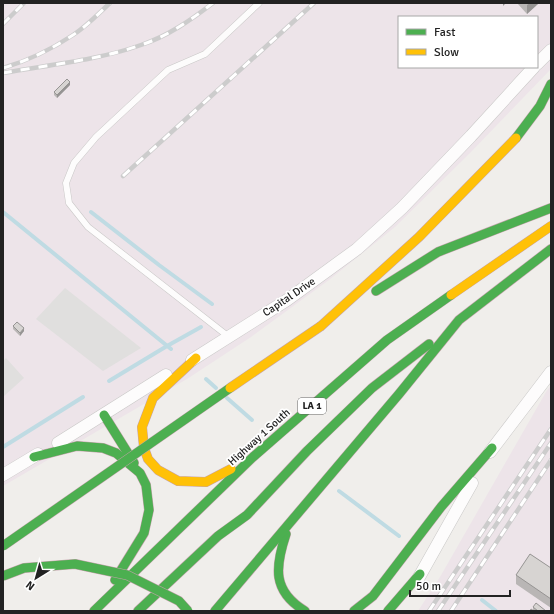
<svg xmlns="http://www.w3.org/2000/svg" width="554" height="614" font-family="Signika,sans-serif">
  <rect width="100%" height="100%" fill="#f0eeeb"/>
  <g fill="#ede4e9" fill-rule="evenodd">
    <path d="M3 3H551V69L470 153 395 227 329 280 251 337 187 379 3 486ZM399 17H537V67H399Z"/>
    <path d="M551 385V611H418L440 577 546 392Z"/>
  </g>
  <g fill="#e0dfde">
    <path d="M65 288 141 348 103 371 36 319Z"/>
    <path d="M6 358 24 378 3 397V361Z"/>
  </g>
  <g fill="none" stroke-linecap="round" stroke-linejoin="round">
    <g stroke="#bfdbe3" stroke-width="4">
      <path d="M3 212 171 349"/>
      <path d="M91 212 159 265 212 304"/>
      <path d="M206 379 216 388"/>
      <path d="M109 381 167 346 201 327"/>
      <path d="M227 398 252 420"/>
      <path d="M3 447 83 397"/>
      <path d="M339 491 399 536"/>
      <path d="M482 600 496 611"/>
    </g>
    <g stroke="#c9c8c7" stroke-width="7">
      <path id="lane" d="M229 337 88 227 69 203 66 183 74 163 96 137 168 70 205 54 259 3"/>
    </g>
    <g stroke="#c9c8c7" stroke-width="13">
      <g id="street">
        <path d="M537 64 551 50"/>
        <path d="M192 360 287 300 357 249 402 208 471 136 534 67"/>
        <path d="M58 443 166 375"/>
        <path d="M490 452 551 372"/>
        <path d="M3 475 38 454"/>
        <path d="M418 579 472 483"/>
      </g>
    </g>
    <g stroke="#c5a2ac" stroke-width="10">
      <g id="fast">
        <path d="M516 138 540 106 551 84"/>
        <path d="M376 291 438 252 551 208"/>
        <path d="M104 415 134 463"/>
        <path d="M34 457 77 446 103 448 116 453 140 473 146 485 149 510 144 533 115 580"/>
        <path d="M286 534C275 567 272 591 305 611"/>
        <path d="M94 611 253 457 387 340 451 295"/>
        <path d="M138 611 218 536 247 515 307 451 372 388 429 344"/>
        <path d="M215 611 399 394 459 320 551 249"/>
        <path d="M354 611 373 596 441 507 492 448"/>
        <path d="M388 611 420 574"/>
      </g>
    </g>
    <g stroke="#c5a2ac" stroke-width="10">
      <g id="slow">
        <path d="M451 295 551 226"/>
        <path d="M321 326 419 237 516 138"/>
        <path d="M196 358 153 398 142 427 144 448 148 459 158 470 178 481 206 482 231 469"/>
      </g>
    </g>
    <use href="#lane" stroke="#fdfcfc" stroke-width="6"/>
    <use href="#street" stroke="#fdfcfc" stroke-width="12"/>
    <use href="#fast" stroke="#4caf50" stroke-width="9"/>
    <use href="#slow" stroke="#ffc107" stroke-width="9"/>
    <g stroke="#ccc" stroke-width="4.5">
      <g id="rail">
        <path d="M3 24 24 3"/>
        <path d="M3 68C27 61 52 49 73 35 87 26 98 14 110 3"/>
        <path d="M3 73C48 65 99 60 141 45 168 36 191 20 213 3"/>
        <path d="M123 176 314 3"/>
        <path d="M429 611 551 429"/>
        <path d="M438 611 551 443"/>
        <path d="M451 611 551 460"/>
      </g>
    </g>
    <use href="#rail" stroke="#fff" stroke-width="3" stroke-dasharray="9" stroke-linecap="butt"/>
    <g stroke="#c5a2ac" stroke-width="10" stroke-linecap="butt">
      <g id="fast-bridge">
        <path d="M3 546 230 388"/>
        <path d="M3 576 24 568 75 564 127 575 179 601 188 611"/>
      </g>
    </g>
    <g stroke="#c5a2ac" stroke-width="10" stroke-linecap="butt">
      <path id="slow-bridge" d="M230 388 321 326"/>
    </g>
    <use href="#fast-bridge" stroke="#4caf50" stroke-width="9"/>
    <use href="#slow-bridge" stroke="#ffc107" stroke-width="9"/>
  </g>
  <g fill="#b9b6b5">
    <path d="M517 3H539L527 14Z"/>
    <path d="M70 85 57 98 54 95V92Z"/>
    <path d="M13 326 24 331 20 336 13 329Z"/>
    <path d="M551 568V608L516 584V575Z"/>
    <path d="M533 607 546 611H535L533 610Z"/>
  </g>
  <g fill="#969493">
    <path d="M503 3H506L503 6Z"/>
    <path d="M530 3H539L527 14V5Z"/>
    <path d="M70 82V85L57 98V95Z"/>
    <path d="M24 328V331L20 336V333Z"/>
  </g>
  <g fill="#d7d4d2" stroke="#969493">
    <path d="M67 79 70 82 57 95 54 92Z"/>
    <path d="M17 322 24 328 20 333 13 326Z"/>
    <path d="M530 554 551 568V599L516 575Z"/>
    <path d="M536 603 546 611H538L533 607Z"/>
    <path d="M531 609 534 611H530Z"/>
  </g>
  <g text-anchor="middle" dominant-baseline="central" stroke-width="3.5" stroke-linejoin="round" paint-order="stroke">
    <rect fill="#fff" stroke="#646464" stroke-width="1" x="298" y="398" width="28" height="16" rx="3"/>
    <g font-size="10" font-weight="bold" fill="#222">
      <text x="312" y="406">LA 1</text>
    </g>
    <g font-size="11" fill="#222" stroke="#fff">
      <text transform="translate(289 297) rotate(-34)">Capital Drive</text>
      <text transform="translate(259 437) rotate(-42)">Highway 1 South</text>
    </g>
  </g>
  <rect width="554" height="614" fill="none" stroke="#222222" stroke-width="8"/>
  <rect x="398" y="16" width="140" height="52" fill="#ffffff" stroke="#a7a7a7"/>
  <rect x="406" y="29" width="20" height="6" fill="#4caf50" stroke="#a7a7a7"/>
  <text x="434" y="36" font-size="12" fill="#222222">Fast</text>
  <rect x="406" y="49" width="20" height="6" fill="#ffc107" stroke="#a7a7a7"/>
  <text x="434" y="56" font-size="12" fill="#222222">Slow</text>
  <g transform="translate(36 578) rotate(217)" stroke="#ffffff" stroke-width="3" paint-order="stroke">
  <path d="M0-3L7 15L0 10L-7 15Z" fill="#222222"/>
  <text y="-6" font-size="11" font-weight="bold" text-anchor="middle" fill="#222222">N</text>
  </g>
  <path d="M410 590v6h100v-6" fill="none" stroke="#222222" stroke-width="2"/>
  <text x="416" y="590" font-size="12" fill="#222222" stroke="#ffffff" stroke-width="3" paint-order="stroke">50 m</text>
</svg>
